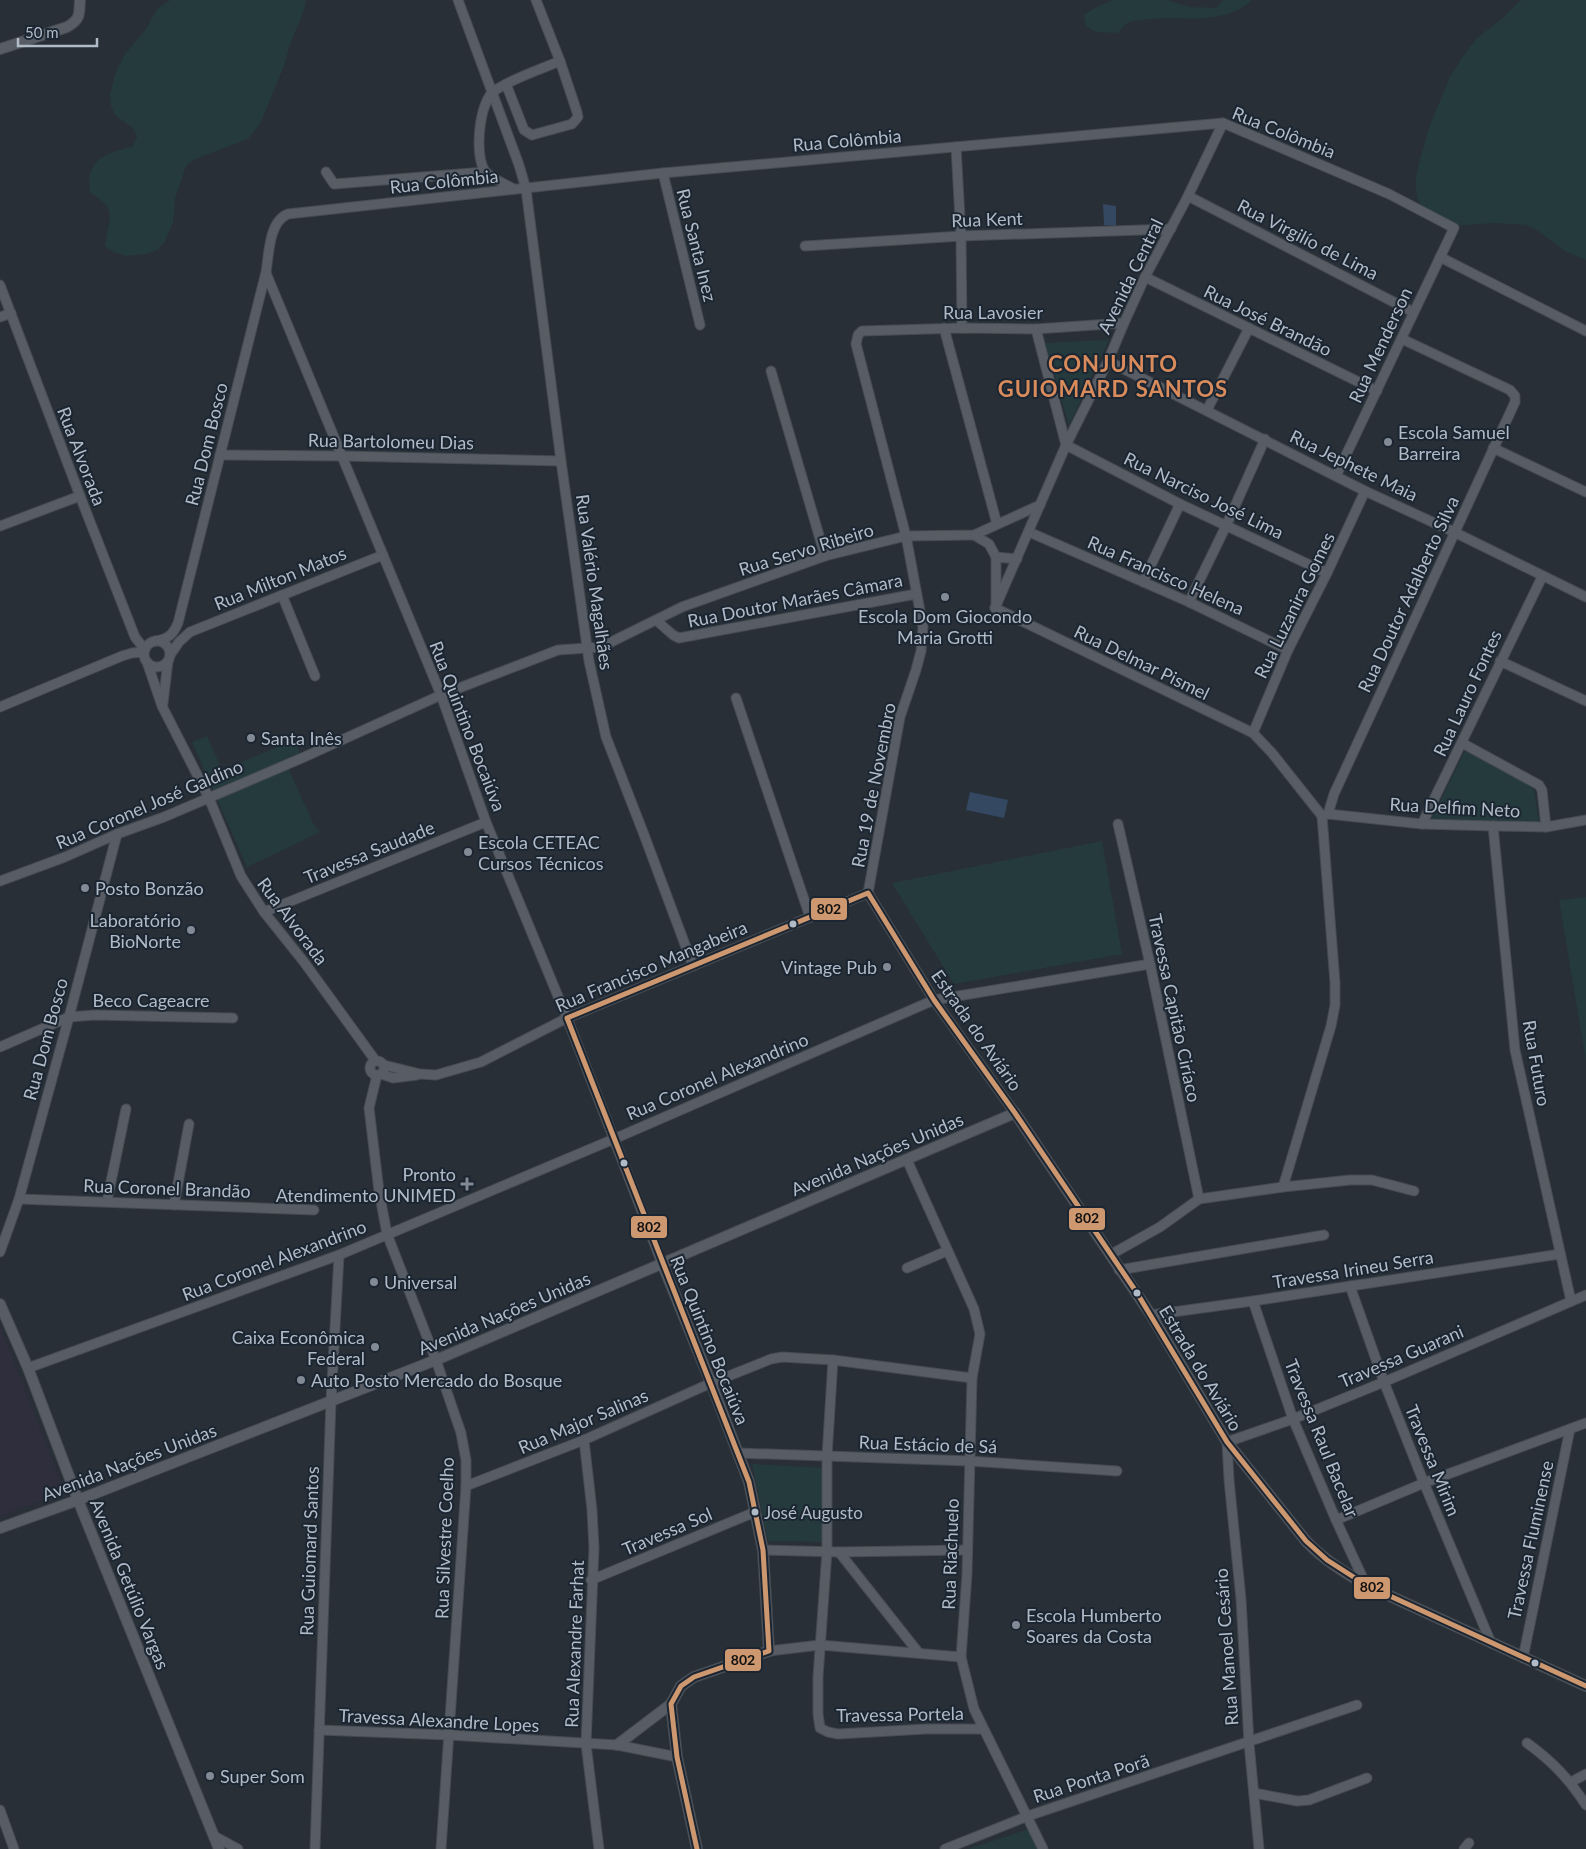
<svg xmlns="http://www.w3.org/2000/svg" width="1586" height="1849" font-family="Lato,sans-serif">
  <rect width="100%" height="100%" fill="#282f37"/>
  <path fill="#2e2e3d" d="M0 1326 65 1492 0 1516Z"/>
  <g fill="#253a3d">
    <path d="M170 0H306L304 10 289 47 284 66 261 122 248 139 195 159 186 166 175 199 173 223 164 243 157 250 147 254 126 256 113 252 105 246C105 234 115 215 106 205 103 201 95 196 90 192 85 160 105 153 132 147L137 137 133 128 115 115 111 106 110 95 115 74 125 54 146 29 157 9Z"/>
    <path d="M1113 0H1166L1190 7 1216 8 1223 0H1252C1224 26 1184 16 1148 19 1141 20 1132 20 1126 24 1123 26 1121 30 1118 33L1096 32 1086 26 1084 15 1093 9Z"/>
    <path d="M1521 0H1586V260L1565 251 1537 230 1526 225 1495 223 1452 226 1424 209 1418 200 1416 188V176L1421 156 1431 122 1450 77 1463 56 1477 38 1504 17Z"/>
    <path d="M1109 340 1069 425 1045 343Z"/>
    <path d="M207 736 222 770 295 740 302 758 288 768 313 823 320 832 247 867 192 742Z"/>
    <path d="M1465 751 1524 781 1534 790 1539 822 1431 820Z"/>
    <path d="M1102 841 1122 954 954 984 892 883Z"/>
    <path d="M1586 897V1061L1559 900Z"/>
    <path d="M752 1464 825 1468 823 1542 768 1541Z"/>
    <path d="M1026 1830 1030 1832 1041 1849H968Z"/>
  </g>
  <g fill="#344861">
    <path d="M1103 204 1116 206V226L1104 225Z"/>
    <path d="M970 792 1008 800 1004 818 966 810Z"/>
  </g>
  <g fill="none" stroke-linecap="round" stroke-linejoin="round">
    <g stroke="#464b52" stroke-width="11">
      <g id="minor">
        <path d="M458 0 519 165 526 189 561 461 589 661 606 737 643 832 693 966"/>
        <path d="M506 84 524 130 532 135 572 124 578 117 577 112 560 61"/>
        <path d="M956 147 961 236 962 328"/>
        <path d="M326 172 334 184 485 172"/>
        <path d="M663 173 700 325"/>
        <path d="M514 189C505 184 490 178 485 171 474 156 479 102 494 91 513 78 539 70 560 61L536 0"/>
        <path d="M1188 196 1413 312"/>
        <path d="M805 246 961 236 1171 229"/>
        <path d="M1440 257 1586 331"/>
        <path d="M266 273 441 695 486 822 567 1018 662 1263"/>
        <path d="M1145 277 1377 391"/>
        <path d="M0 285 80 496 135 637 145 650"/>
        <path d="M0 317 11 313"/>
        <path d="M944 328 997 524"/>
        <path d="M1036 329 1066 445 1180 504 1327 573"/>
        <path d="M1108 361 1365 491 1454 532 1586 597"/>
        <path d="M771 371 825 556"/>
        <path d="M1207 410 1249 328"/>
        <path d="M1493 448 1586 492"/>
        <path d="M220 455 343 456 561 461"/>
        <path d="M0 526 80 496"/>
        <path d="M1029 532 1189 602 1288 650"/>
        <path d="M974 535 989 544 996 557V604"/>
        <path d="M996 557 1017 559"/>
        <path d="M1143 582 1180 504"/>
        <path d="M282 595 315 676"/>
        <path d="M1189 602 1226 526 1265 439"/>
        <path d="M995 608 1066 445 1108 361 1124 323 1145 277 1188 196 1223 123"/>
        <path d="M995 608 1253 733 1272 753 1322 816"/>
        <path d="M656 620 673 635 679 638 916 594"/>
        <path d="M155 641C168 639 173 635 178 623L266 272C269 254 269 221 288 214L663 173 1223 123 1389 194 1454 228 1336 476"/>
        <circle cx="157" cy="654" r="13"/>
        <path d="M170 655 179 642 190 632 383 555"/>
        <path d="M1500 661 1586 701"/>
        <path d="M147 662 162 706 209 798 241 876 264 912 304 962 375 1060"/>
        <path d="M736 698 810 917"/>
        <path d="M163 703 168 661"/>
        <path d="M0 707 122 656 132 653 144 652"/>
        <path d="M1253 733 1288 650 1327 573 1365 491"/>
        <path d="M1462 743 1539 785 1542 790 1546 827"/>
        <path d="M1328 814 1334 794 1515 402V396L1510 390 1402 339"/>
        <path d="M1325 815 1328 814 1422 824 1493 826 1546 827 1586 820"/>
        <path d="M1118 824 1150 964 1199 1199"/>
        <path d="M1422 824 1542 577"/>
        <path d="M1493 826 1515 1050 1571 1301"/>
        <path d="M0 881 65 857 117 834 164 817 302 758 441 695 558 650 601 647 682 607 825 556 906 536 974 535 1040 505"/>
        <path d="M868 893 900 717 916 670 921 651 923 627 906 536 856 344 858 335 862 331 962 328 1036 329 1124 323"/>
        <path d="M868 893 934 1000 1015 1113"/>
        <path d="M264 912 486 822"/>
        <path d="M0 1047 69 1017 95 1015 233 1018"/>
        <circle cx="377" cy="1068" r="7"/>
        <path d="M384 1065 420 1074 436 1075 481 1062 567 1018 868 893"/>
        <path d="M381 1074 393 1078 417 1075"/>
        <path d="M377 1075 369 1108 379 1191 387 1234 436 1360 461 1433 466 1460V1486L441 1849"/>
        <path d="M907 1160 974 1309 980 1334 972 1378 967 1574 961 1657 974 1709 1043 1849"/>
        <path d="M1283 1187 1331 1026 1335 1005V983L1322 816"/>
        <path d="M19 1199 314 1210"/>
        <path d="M107 1201 126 1109"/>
        <path d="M174 1205 189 1124"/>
        <path d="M0 1252 19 1199 69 1017 117 834"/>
        <path d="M1110 1255 1160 1227 1199 1199 1283 1187 1350 1180H1372L1414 1191"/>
        <path d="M907 1268 947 1251"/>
        <path d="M1119 1270 1324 1235"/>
        <path d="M1350 1286 1384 1382 1424 1483 1491 1643"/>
        <path d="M1253 1301 1293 1419 1336 1520 1366 1585"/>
        <path d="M1151 1315 1253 1301 1560 1254"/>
        <path d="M833 1360 827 1456V1551L818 1677V1714L820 1728 828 1732 838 1734 926 1729H983"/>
        <path d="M28 1368 339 1255 614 1139 934 1000 1150 964"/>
        <path d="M584 1440 592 1510 594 1548 586 1744 599 1849"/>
        <path d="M738 1453 969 1461 1117 1471"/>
        <path d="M466 1486 584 1440 711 1383 771 1359 782 1357 833 1360 972 1378"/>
        <path d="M1336 1520 1424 1483 1586 1423"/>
        <path d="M763 1550 839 1552 967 1550"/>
        <path d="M839 1552 918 1652"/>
        <path d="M591 1580 755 1512"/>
        <path d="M769 1651 820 1645 961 1657"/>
        <path d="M1523 1658 1570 1429"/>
        <path d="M319 1730 449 1735 617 1745 677 1757"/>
        <path d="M1527 1743C1553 1762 1569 1779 1586 1805"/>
        <path d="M1571 1782 1586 1774"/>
        <path d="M1254 1793 1297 1801 1309 1800 1367 1778"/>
        <path d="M0 1810 14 1849"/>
        <path d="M214 1836 238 1849"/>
        <path d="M315 1849 331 1401 339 1255"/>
        <path d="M945 1849 1028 1816 1357 1705"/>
        <path d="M1259 1849 1249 1743 1241 1599 1229 1480 1227 1442 1293 1419 1384 1382 1586 1295"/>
        <path d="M1464 1849 1469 1843"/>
      </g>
    </g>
    <g stroke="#464b52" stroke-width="12">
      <g id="tertiary">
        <path d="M0 49 67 27C81 19 79 14 80 0"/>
        <path d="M662 1263 711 1383 749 1482 763 1550 769 1651 694 1677 681 1686 671 1704 677 1757 697 1849"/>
        <path d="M0 1304 28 1368 78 1500 219 1849"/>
        <path d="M0 1528 78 1500 436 1360 1015 1113 1151 1315 1227 1442 1306 1541C1324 1560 1344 1572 1366 1585L1586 1686"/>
        <path d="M617 1745 671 1704"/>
      </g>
    </g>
    <use href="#minor" stroke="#585d65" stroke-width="9"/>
    <use href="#tertiary" stroke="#585d65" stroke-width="10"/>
    <g stroke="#1b2632" stroke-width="9">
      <path id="bus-1" d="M697 1849 677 1757 671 1704 681 1686 694 1677 769 1651 763 1550 749 1482 567 1018 868 893 934 1000 1015 1113 1137 1293 1227 1442 1306 1541 1327 1560 1366 1585 1586 1686"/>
    </g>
    <use href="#bus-1" stroke="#cd976f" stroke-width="5"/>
  </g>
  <g fill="#818a95" stroke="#1b2632" stroke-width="2">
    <circle cx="1388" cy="442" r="5"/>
    <circle cx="945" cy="597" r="5"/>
    <circle cx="251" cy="738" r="5"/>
    <circle cx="468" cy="852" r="5"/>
    <circle cx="85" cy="888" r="5"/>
    <circle cx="191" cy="930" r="5"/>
    <circle cx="887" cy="967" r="5"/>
    <path d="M464.5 1176.5h5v5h5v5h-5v5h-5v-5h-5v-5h5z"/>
    <circle cx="374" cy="1282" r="5"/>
    <circle cx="375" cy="1347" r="5"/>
    <circle cx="301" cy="1380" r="5"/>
    <circle cx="1016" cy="1625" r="5"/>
    <circle cx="210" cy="1776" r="5"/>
  </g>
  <g fill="#b1bbc8" stroke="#1b2632" stroke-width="2">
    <circle cx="793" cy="924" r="4.5"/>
    <circle cx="624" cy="1163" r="4.5"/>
    <circle cx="1137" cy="1293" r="4.5"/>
    <circle cx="755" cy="1512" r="4.5"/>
    <circle cx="1535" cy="1663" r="4.5"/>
  </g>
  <g text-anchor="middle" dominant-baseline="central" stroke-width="4" stroke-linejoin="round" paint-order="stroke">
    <g font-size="17" fill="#b1bbc8" stroke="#1b2632" text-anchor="start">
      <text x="764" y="1512">José Augusto</text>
    </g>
    <g font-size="18" fill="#b1bbc8" stroke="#1b2632">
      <text transform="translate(1284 132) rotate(22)">Rua Colômbia</text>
      <text transform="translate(847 140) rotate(-5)">Rua Colômbia</text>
      <text transform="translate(444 181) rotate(-6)">Rua Colômbia</text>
      <text transform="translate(987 219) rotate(-2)">Rua Kent</text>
      <text transform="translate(1308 239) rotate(27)">Rua Virgilío de Lima</text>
      <text transform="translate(697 245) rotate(76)">Rua Santa Inez</text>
      <text transform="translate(1130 276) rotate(-64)">Avenida Central</text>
      <text x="993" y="312">Rua Lavosier</text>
      <text transform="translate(1268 320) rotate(26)">Rua José Brandão</text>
      <text transform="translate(1380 345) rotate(-65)">Rua Menderson</text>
      <text transform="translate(391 441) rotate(1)">Rua Bartolomeu Dias</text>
      <text transform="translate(206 444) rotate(-76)">Rua Dom Bosco</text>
      <text transform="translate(82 456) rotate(69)">Rua Alvorada</text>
      <text transform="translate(1354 465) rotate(26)">Rua Jephete Maia</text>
      <text transform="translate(1204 495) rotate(26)">Rua Narciso José Lima</text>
      <text transform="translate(806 549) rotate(-17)">Rua Servo Ribeiro</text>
      <text transform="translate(1166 575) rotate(24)">Rua Francisco Helena</text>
      <text transform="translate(280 578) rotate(-22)">Rua Milton Matos</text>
      <text transform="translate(595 582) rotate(82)">Rua Valério Magalhães</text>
      <text transform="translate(1408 594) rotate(-65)">Rua Doutor Adalberto Silva</text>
      <text transform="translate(795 600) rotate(-11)">Rua Doutor Marães Câmara</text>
      <text transform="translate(1294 605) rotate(-64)">Rua Luzanira Gomes</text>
      <text transform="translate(1142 662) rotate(26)">Rua Delmar Pismel</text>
      <text transform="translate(1467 693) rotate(-65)">Rua Lauro Fontes</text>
      <text transform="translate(468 726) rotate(69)">Rua Quintino Bocaiúva</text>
      <text transform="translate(873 785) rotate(-79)">Rua 19 de Novembro</text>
      <text transform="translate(149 804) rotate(-23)">Rua Coronel José Galdino</text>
      <text transform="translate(1455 807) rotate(3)">Rua Delfim Neto</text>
      <text transform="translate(369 852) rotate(-22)">Travessa Saudade</text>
      <text transform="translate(293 921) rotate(53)">Rua Alvorada</text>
      <text transform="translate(651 966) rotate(-23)">Rua Francisco Mangabeira</text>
      <text x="151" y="1000">Beco Cageacre</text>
      <text transform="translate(1175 1008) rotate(78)">Travessa Capitão Ciríaco</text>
      <text transform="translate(977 1030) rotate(55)">Estrada do Aviário</text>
      <text transform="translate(45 1039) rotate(-75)">Rua Dom Bosco</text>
      <text transform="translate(1537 1063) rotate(80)">Rua Futuro</text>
      <text transform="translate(717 1076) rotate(-23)">Rua Coronel Alexandrino</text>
      <text transform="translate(877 1154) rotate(-23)">Avenida Nações Unidas</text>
      <text transform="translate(167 1188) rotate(2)">Rua Coronel Brandão</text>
      <text transform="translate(274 1260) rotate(-21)">Rua Coronel Alexandrino</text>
      <text transform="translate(1353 1269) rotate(-9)">Travessa Irineu Serra</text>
      <text transform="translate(504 1313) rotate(-23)">Avenida Nações Unidas</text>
      <text transform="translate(710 1340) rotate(68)">Rua Quintino Bocaiúva</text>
      <text transform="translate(1401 1356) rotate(-23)">Travessa Guarani</text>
      <text transform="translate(1201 1368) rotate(59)">Estrada do Aviário</text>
      <text transform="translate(583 1421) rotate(-23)">Rua Major Salinas</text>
      <text transform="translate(1322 1438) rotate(68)">Travessa Raul Bacelar</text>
      <text transform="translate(928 1444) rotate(2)">Rua Estácio de Sá</text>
      <text transform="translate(1433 1460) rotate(68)">Travessa Mirim</text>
      <text transform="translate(129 1462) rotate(-21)">Avenida Nações Unidas</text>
      <text transform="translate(667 1531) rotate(-23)">Travessa Sol</text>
      <text transform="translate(444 1538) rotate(-88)">Rua Silvestre Coelho</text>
      <text transform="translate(1530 1540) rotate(-78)">Travessa Fluminense</text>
      <text transform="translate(309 1551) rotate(-88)">Rua Guiomard Santos</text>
      <text transform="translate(950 1554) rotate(-88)">Rua Riachuelo</text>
      <text transform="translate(130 1584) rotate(68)">Avenida Getúlio Vargas</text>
      <text transform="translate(574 1644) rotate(-88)">Rua Alexandre Farhat</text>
      <text transform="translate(1226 1647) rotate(-94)">Rua Manoel Cesário</text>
      <text transform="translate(900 1714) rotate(-1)">Travessa Portela</text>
      <text transform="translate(439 1720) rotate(3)">Travessa Alexandre Lopes</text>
      <text transform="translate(1091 1778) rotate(-18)">Rua Ponta Porã</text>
    </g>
    <g font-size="18" fill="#b1bbc8" stroke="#1b2632" text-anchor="start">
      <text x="1398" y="432">Escola Samuel<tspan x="1398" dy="21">Barreira</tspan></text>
      <text x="945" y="616" text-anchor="middle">Escola Dom Giocondo<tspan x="945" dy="21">Maria Grotti</tspan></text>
      <text x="261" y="738">Santa Inês</text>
      <text x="478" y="842">Escola CETEAC<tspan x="478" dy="21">Cursos Técnicos</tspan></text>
      <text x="95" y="888">Posto Bonzão</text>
      <text x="181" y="920" text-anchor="end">Laboratório<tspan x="181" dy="21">BioNorte</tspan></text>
      <text x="877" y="967" text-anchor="end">Vintage Pub</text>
      <text x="456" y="1174" text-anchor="end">Pronto<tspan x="456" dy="21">Atendimento UNIMED</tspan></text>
      <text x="384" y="1282">Universal</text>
      <text x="365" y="1337" text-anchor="end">Caixa Econômica<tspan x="365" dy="21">Federal</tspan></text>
      <text x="311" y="1380">Auto Posto Mercado do Bosque</text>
      <text x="1026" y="1615">Escola Humberto<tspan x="1026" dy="21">Soares da Costa</tspan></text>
      <text x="220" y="1776">Super Som</text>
    </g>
    <g font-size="22" font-weight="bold" letter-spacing="1" fill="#d98b5c" stroke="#1b2632">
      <text x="1113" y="363">CONJUNTO<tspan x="1113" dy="25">GUIOMARD SANTOS</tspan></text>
    </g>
  </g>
  <g stroke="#1b2632" stroke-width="2">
    <rect x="810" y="897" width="38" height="24" rx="5" fill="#cd976f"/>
    <rect x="1068" y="1207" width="38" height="24" rx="5" fill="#cd976f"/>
    <rect x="630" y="1215" width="38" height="24" rx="5" fill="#cd976f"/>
    <rect x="1353" y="1576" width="38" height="24" rx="5" fill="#cd976f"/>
    <rect x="724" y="1648" width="38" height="24" rx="5" fill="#cd976f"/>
  </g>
  <g font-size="14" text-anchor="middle" font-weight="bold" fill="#111">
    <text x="829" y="914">802</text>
    <text x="1087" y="1223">802</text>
    <text x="649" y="1232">802</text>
    <text x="1372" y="1592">802</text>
    <text x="743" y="1665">802</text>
  </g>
  <path d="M18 38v8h79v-8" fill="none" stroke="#b1bbc8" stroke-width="2.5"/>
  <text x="25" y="38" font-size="15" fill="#b1bbc8" stroke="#1b2632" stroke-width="4" paint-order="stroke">50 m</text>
</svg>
